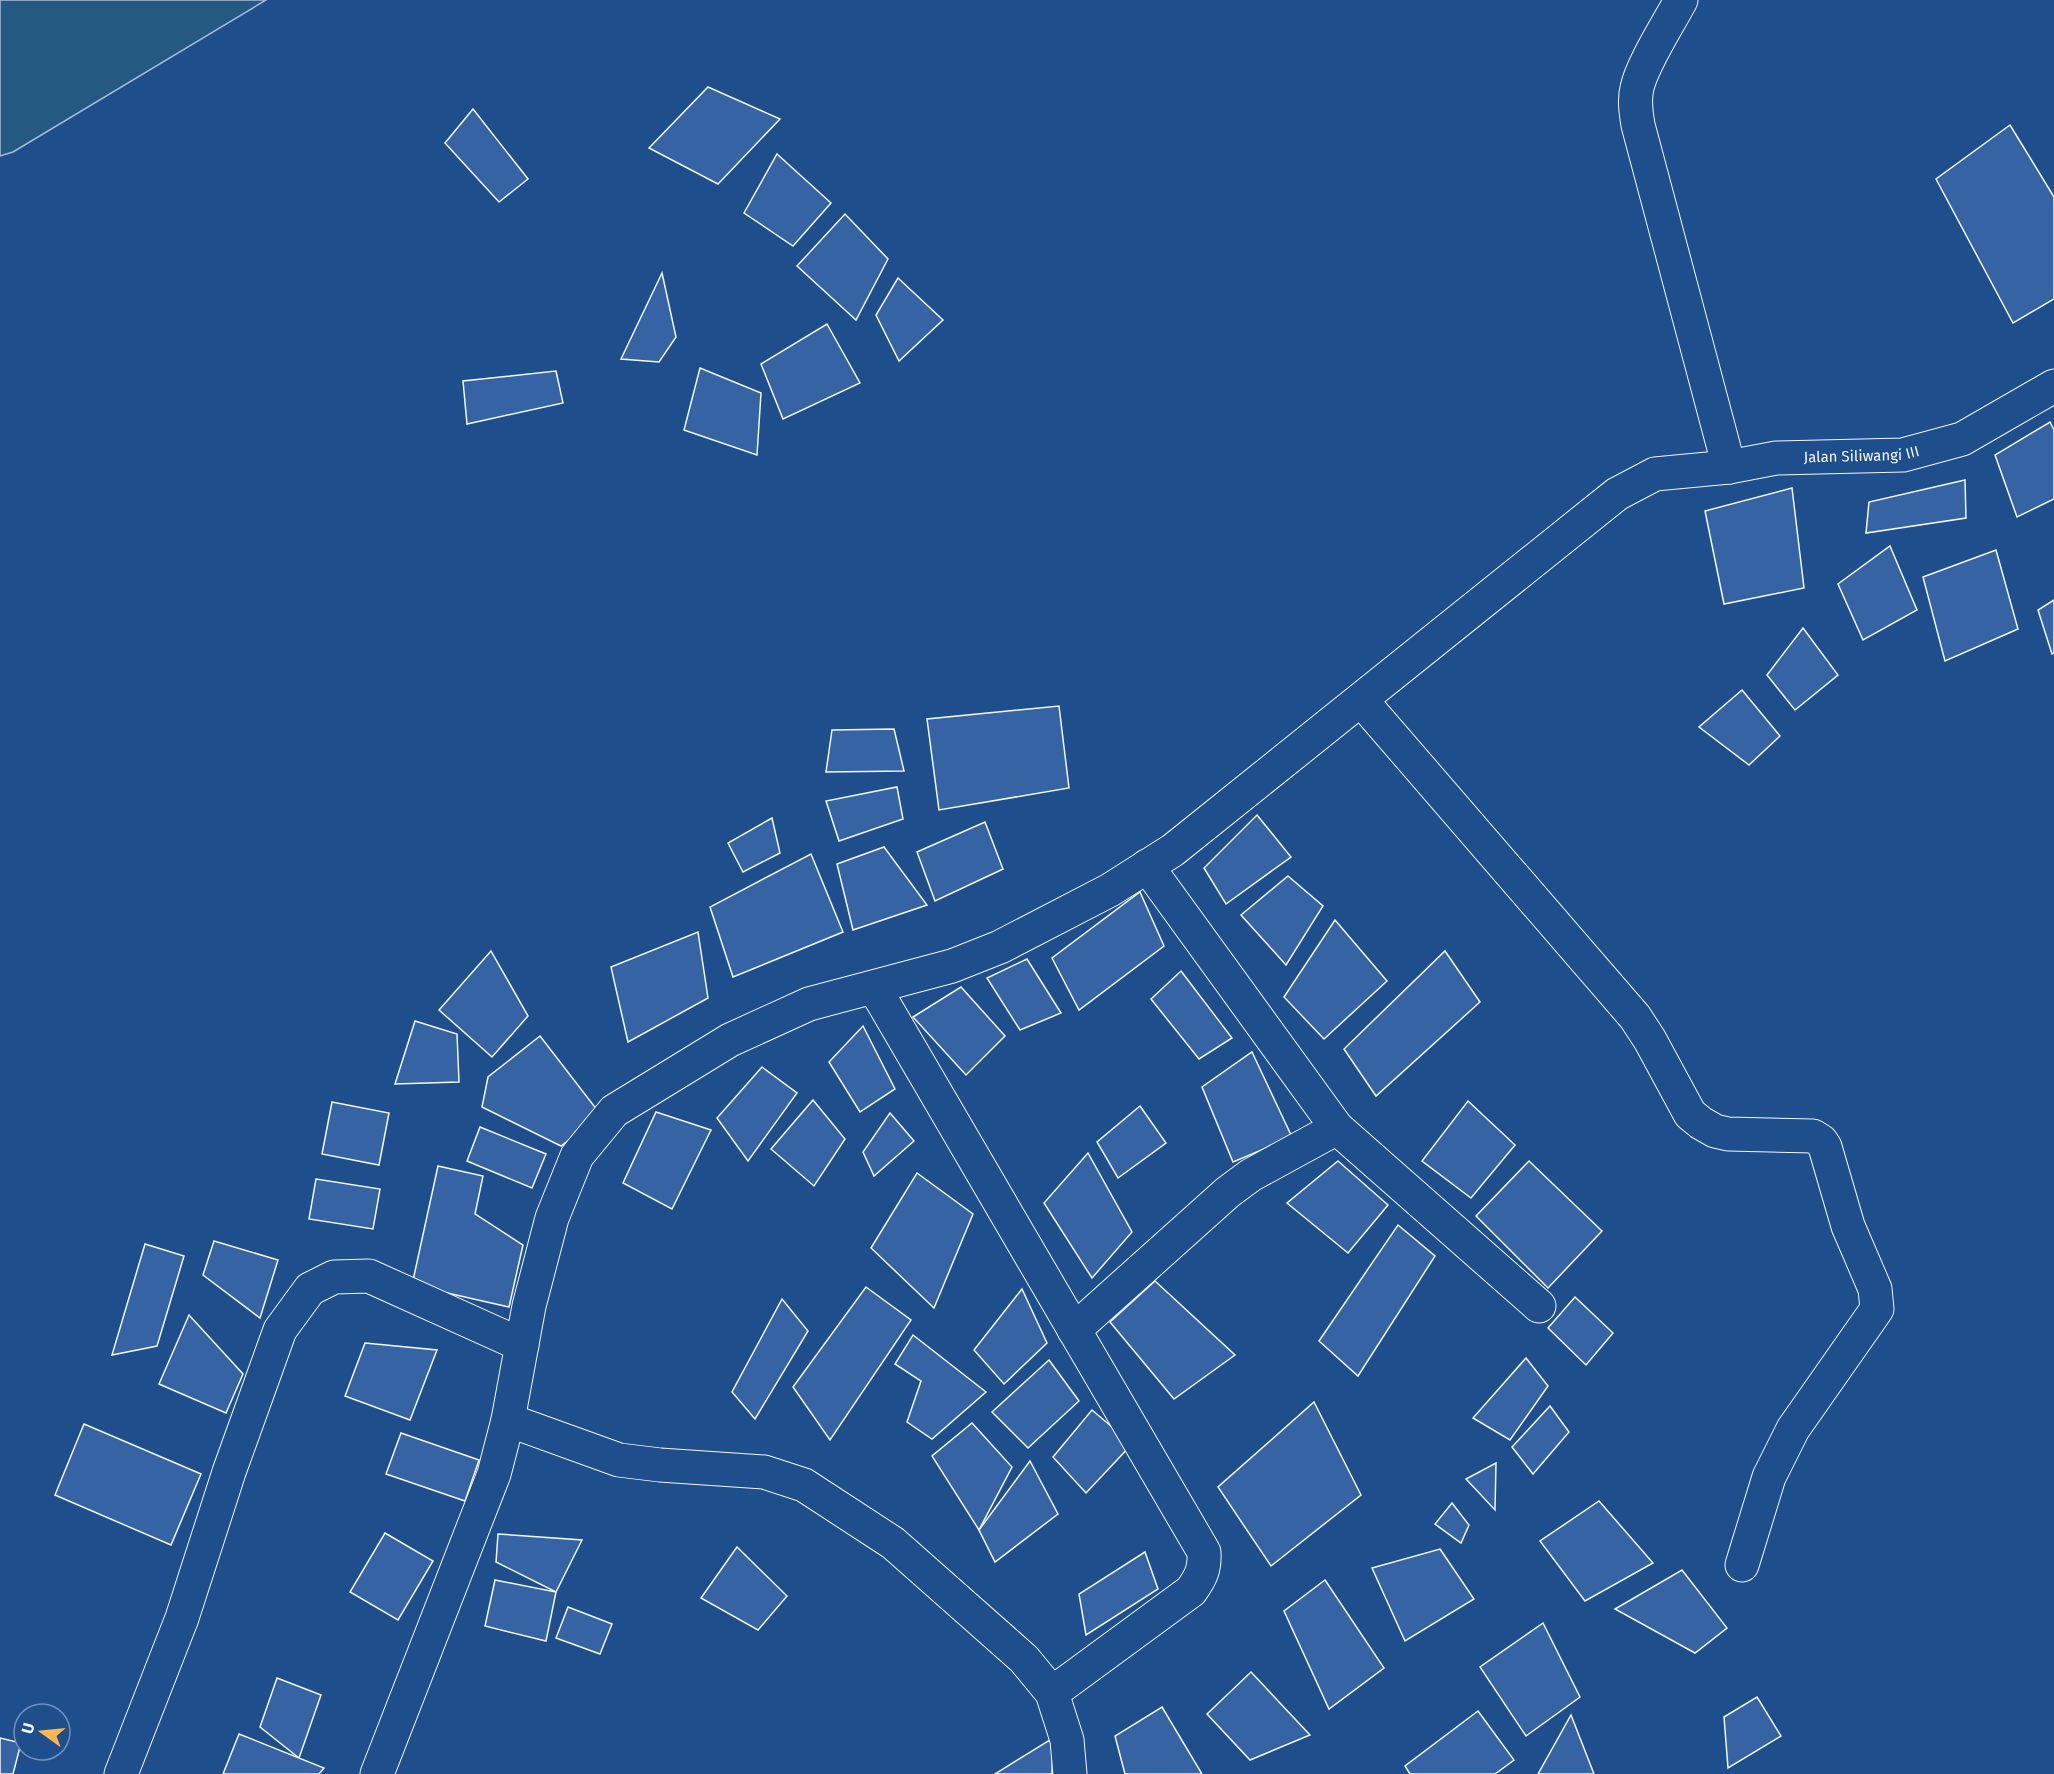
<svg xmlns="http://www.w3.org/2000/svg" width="2054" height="1774" font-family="'Fira Sans',sans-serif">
  <rect width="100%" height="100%" fill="#1f4e8c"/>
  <path fill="#245a82" stroke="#a8bbd7" stroke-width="1.5" d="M0 0H266L13 152 0 156Z"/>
  <g fill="#3563a3" stroke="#f2f6ff" stroke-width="1.5">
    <path d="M708 87 780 119 718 184 649 148Z"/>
    <path d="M473 109 528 179 499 202 445 143Z"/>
    <path d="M2010 125 2054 197V299L2013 323 1936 179Z"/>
    <path d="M777 154 831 203 793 246 744 213Z"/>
    <path d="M845 214 888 259 856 320 797 266Z"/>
    <path d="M662 273 676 337 659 362 621 359Z"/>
    <path d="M898 278 943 320 899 361 876 315Z"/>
    <path d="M827 324 860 383 783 419 761 364Z"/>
    <path d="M700 368 761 393 757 455 684 430Z"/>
    <path d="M556 371 563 403 467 424 463 381Z"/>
    <path d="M2050 422 2054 430V499L2017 517 1995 455Z"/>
    <path d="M1965 480 1966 518 1866 533 1869 502Z"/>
    <path d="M1792 488 1804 588 1724 604 1705 511Z"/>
    <path d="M1890 546 1917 610 1863 640 1838 584Z"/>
    <path d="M1996 550 2018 629 1945 661 1923 577Z"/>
    <path d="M2054 600V653L2052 654 2038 610Z"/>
    <path d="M1803 628 1838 675 1795 710 1767 675Z"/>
    <path d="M1742 690 1780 736 1749 765 1699 727Z"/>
    <path d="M1059 706 1069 788 939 810 927 719Z"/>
    <path d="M894 729 904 771 826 772 832 730Z"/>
    <path d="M897 787 903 819 839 841 826 801Z"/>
    <path d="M1257 815 1291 857 1226 904 1204 868Z"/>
    <path d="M772 818 780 853 743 872 728 843Z"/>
    <path d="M985 822 1003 869 935 901 917 852Z"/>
    <path d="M884 847 927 905 853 930 837 864Z"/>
    <path d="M811 854 843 932 733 977 710 907Z"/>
    <path d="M1288 876 1323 906 1286 965 1241 915Z"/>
    <path d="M1140 892 1164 946 1079 1010 1052 958Z"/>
    <path d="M1335 920 1387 981 1324 1039 1284 997Z"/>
    <path d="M698 932 708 998 628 1042 611 967Z"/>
    <path d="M491 951 528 1016 492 1057 439 1010Z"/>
    <path d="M1445 951 1480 1002 1376 1096 1344 1049Z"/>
    <path d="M1027 959 1061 1013 1020 1030 987 978Z"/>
    <path d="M1181 971 1232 1038 1199 1059 1151 999Z"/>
    <path d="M961 987 1005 1036 966 1075 913 1017Z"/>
    <path d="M415 1021 457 1034 459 1082 395 1084Z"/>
    <path d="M863 1026 895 1089 860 1112 829 1062Z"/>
    <path d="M540 1036 601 1115 561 1146 482 1107 488 1077Z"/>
    <path d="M1252 1052 1292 1137 1233 1162 1202 1087Z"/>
    <path d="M762 1067 797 1093 748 1161 717 1118Z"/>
    <path d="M813 1100 845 1139 814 1186 771 1149Z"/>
    <path d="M1468 1101 1515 1145 1471 1198 1422 1161Z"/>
    <path d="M332 1102 389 1113 379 1165 322 1154Z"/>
    <path d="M1140 1106 1166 1143 1118 1178 1097 1142Z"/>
    <path d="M656 1112 711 1130 672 1209 623 1183Z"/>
    <path d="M890 1113 914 1141 874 1176 863 1152Z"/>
    <path d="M480 1127 546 1154 532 1188 467 1161Z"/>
    <path d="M1088 1153 1132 1232 1092 1278 1044 1203Z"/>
    <path d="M1338 1161 1388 1205 1348 1253 1287 1203Z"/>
    <path d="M1529 1161 1602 1231 1548 1288 1476 1216Z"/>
    <path d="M438 1166 483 1176 475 1214 523 1245 509 1307 412 1285Z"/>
    <path d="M917 1173 973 1214 934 1308 871 1248Z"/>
    <path d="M316 1179 380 1189 373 1229 309 1219Z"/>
    <path d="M1398 1225 1435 1256 1358 1376 1319 1341Z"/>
    <path d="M214 1241 278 1260 260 1318 203 1275Z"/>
    <path d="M145 1244 184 1256 157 1346 112 1355Z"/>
    <path d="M1155 1281 1235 1355 1174 1399 1110 1322Z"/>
    <path d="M866 1287 911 1320 830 1440 793 1387Z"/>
    <path d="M1022 1289 1047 1343 1004 1384 974 1350Z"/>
    <path d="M1575 1297 1613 1333 1586 1365 1548 1328Z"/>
    <path d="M782 1299 808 1331 755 1419 732 1392Z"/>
    <path d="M189 1315 243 1374 226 1413 159 1384Z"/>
    <path d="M913 1335 986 1392 932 1439 907 1422 921 1381 895 1364Z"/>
    <path d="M365 1343 437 1350 410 1420 345 1396Z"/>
    <path d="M1526 1358 1548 1386 1510 1440 1473 1418Z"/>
    <path d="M1049 1360 1079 1401 1028 1448 992 1412Z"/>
    <path d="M1314 1402 1361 1495 1271 1566 1218 1487Z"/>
    <path d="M1550 1406 1569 1432 1533 1474 1512 1447Z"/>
    <path d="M1092 1410 1132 1444 1086 1493 1053 1457Z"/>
    <path d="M972 1423 1012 1467 979 1530 932 1456Z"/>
    <path d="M84 1424 201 1474 171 1545 55 1495Z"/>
    <path d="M401 1433 479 1460 465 1501 386 1474Z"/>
    <path d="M1030 1461 1058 1514 995 1562 979 1530Z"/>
    <path d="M1496 1463 1495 1510 1466 1479Z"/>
    <path d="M1599 1501 1653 1563 1585 1601 1540 1541Z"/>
    <path d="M1452 1503 1469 1525 1461 1543 1435 1524Z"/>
    <path d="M385 1533 433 1561 398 1620 350 1592Z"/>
    <path d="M498 1534 582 1540 556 1592 496 1562Z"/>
    <path d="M737 1547 787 1596 758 1630 701 1598Z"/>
    <path d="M1440 1549 1474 1599 1405 1641 1372 1568Z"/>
    <path d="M1145 1552 1158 1589 1086 1635 1079 1594Z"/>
    <path d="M1682 1570 1727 1628 1695 1653 1615 1609Z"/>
    <path d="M495 1580 556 1592 546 1641 485 1626Z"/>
    <path d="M1325 1580 1384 1668 1329 1709 1284 1611Z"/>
    <path d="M568 1607 612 1624 600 1654 556 1638Z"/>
    <path d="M1543 1623 1580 1697 1526 1736 1480 1667Z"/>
    <path d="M1251 1672 1310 1735 1250 1760 1207 1714Z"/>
    <path d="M277 1678 321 1695 299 1758 260 1727Z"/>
    <path d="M1757 1697 1781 1736 1728 1768 1724 1717Z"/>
    <path d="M1162 1707 1202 1774H1125L1115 1736Z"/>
    <path d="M1478 1711 1514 1760 1495 1774H1410L1405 1766Z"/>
    <path d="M1571 1715 1594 1774H1538Z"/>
    <path d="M239 1734 324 1768 319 1774H223Z"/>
    <path d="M0 1738 21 1743 13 1774H0Z"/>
    <path d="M1053 1738 1052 1774H995Z"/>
  </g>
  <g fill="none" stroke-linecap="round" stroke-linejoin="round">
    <g stroke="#f2f6ff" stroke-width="35">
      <g id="minor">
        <path d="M1681 0C1669 23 1642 64 1637 88 1634 100 1636 113 1638 125L1729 467"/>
        <path d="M1361 700 1635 1017 1650 1040 1690 1114 1701 1123 1715 1131 1728 1134 1813 1136 1821 1141 1825 1147 1848 1226 1875 1289 1877 1309 1793 1429 1769 1477 1742 1565"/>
        <path d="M874 987 1204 1552C1205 1569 1201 1577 1191 1591L1052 1693"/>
        <path d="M1337 1128 1539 1306"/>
        <path d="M1074 1330 1228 1192 1251 1175 1337 1128 1147 866"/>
        <path d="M121 1774 182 1618 229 1472 280 1330 310 1289 334 1277 369 1276 522 1345"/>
        <path d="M377 1774 494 1474 508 1420"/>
        <path id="s1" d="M1070 1774 1067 1740 1052 1693 1024 1659 893 1543 804 1485 764 1472 660 1465 619 1460 508 1420 529 1306 552 1218 577 1156 614 1111 730 1040 809 1004 952 966 1000 947 1110 890 1173 850 1617 494 1655 474 1729 467 1776 458 1903 455 1962 439 2054 386"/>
      </g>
    </g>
    <use href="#minor" stroke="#1f4e8c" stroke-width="33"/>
  </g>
  <g text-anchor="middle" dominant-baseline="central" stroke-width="4.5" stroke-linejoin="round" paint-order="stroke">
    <g font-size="15" fill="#f2f6ff" stroke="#1f4e8c">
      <text stroke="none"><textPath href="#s1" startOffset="2487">Jalan Siliwangi III</textPath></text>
    </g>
  </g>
  <g transform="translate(42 1732) rotate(285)"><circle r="28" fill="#1f4e8c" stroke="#7391ba" stroke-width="1.5"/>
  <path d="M0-4.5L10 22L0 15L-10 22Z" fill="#ffb74d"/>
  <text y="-9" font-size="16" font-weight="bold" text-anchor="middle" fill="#f2f6ff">U</text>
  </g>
</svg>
